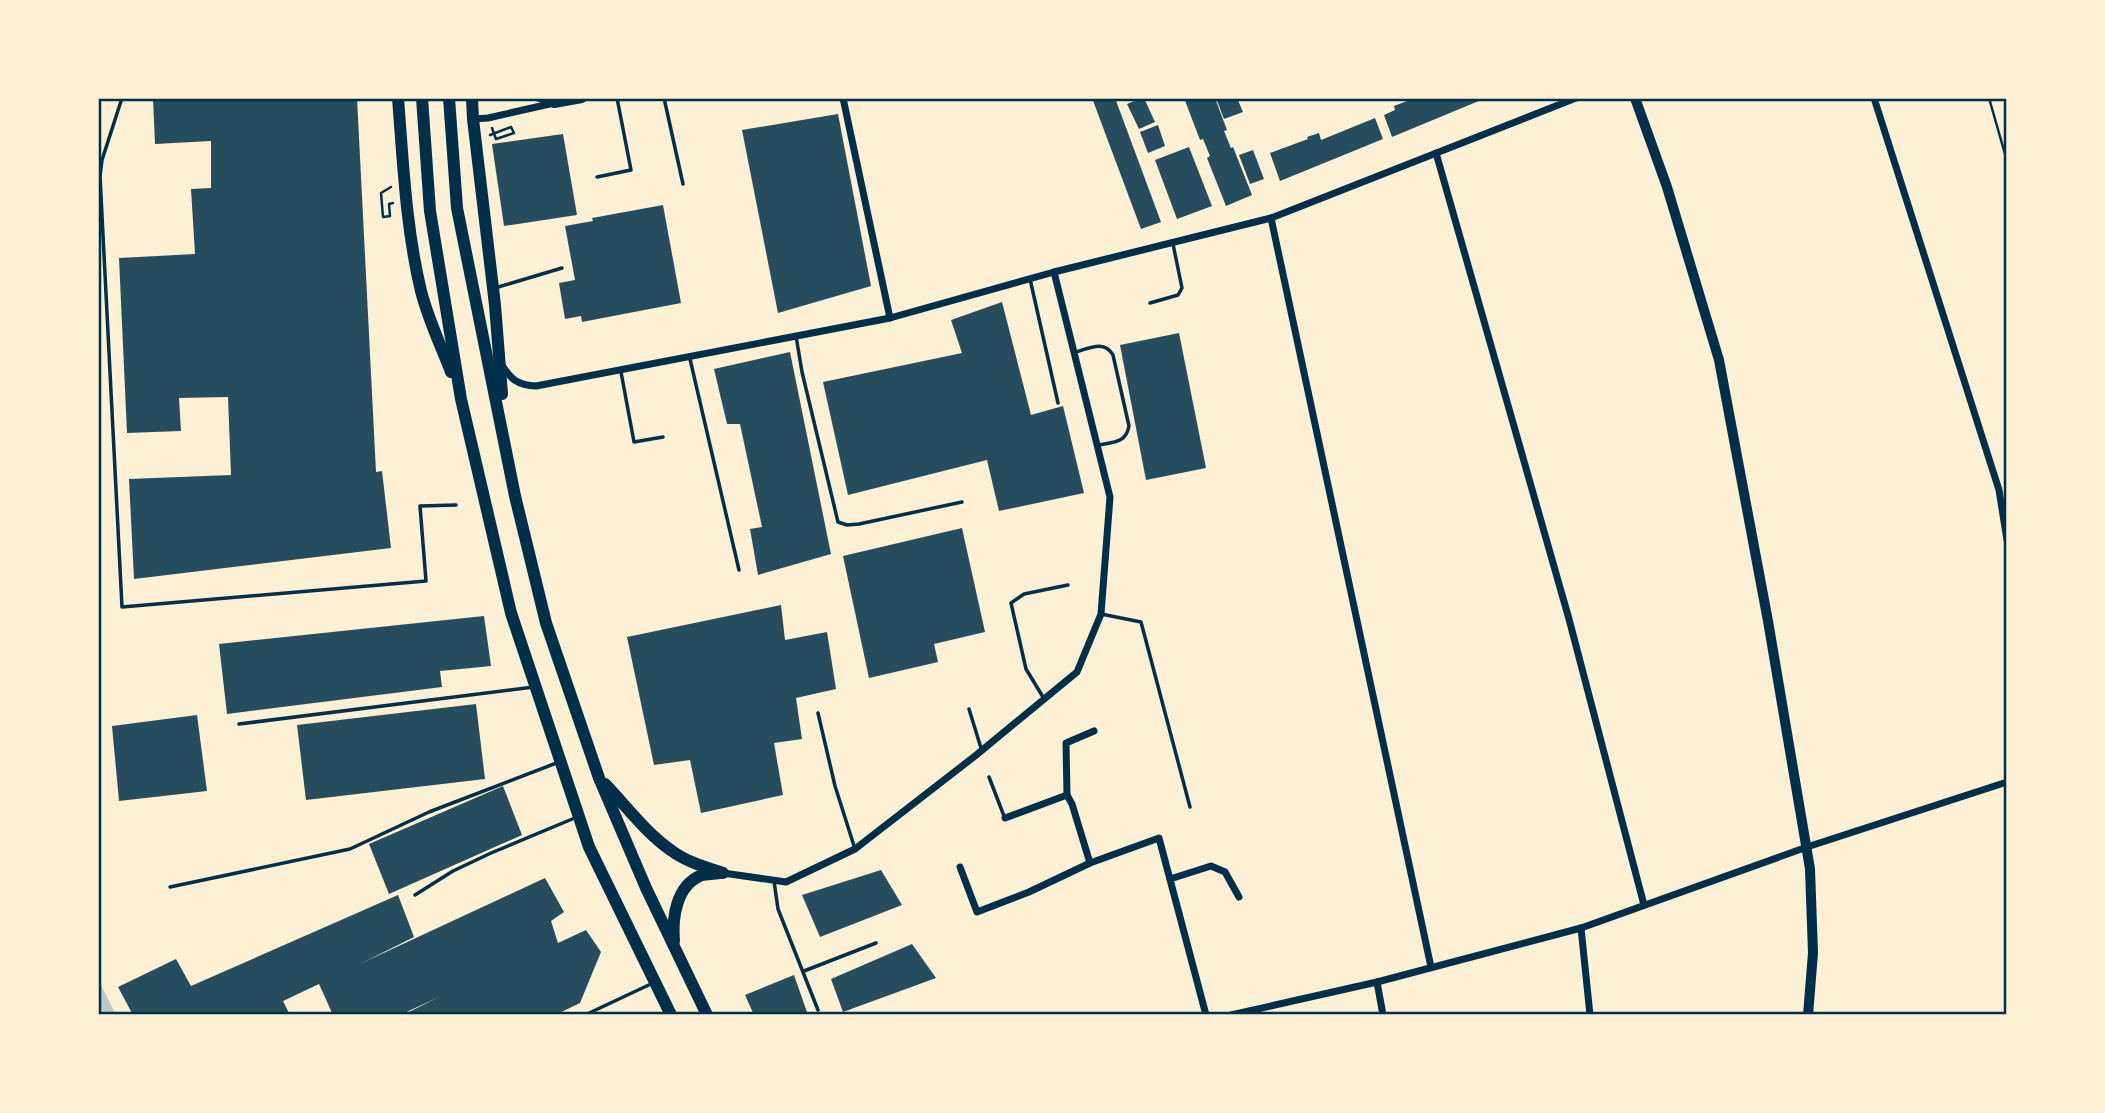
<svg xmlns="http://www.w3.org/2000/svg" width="2105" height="1113" font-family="'Golos Text',sans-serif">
  <rect width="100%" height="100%" fill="#fdf0d5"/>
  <path fill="#b9caca" d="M98 979 116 1015H98Z"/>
  <g fill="#264d5e">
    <path d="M153 98H357L376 472 382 471 391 548 134 579 129 479 231 475 228 397 179 398 181 431 127 433 119 258 195 254 191 189 211 188V141L155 144Z"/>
    <path d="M1092 98H1115L1161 222 1141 229Z"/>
    <path d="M1141 98H1144L1155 122 1139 129 1127 104Z"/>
    <path d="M1184 98H1215L1227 130 1224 131 1231 148 1233 147 1252 195 1226 206 1207 158 1210 156 1203 139 1200 140Z"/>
    <path d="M1216 98H1237L1243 112 1224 119Z"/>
    <path d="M1406 98H1486L1392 137 1384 115 1395 110 1394 106 1407 101Z"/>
    <path d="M838 114 871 286 778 313 742 130Z"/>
    <path d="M1375 118 1383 139 1280 181 1270 153 1308 139 1307 137 1319 133 1321 140Z"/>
    <path d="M1158 125 1165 146 1148 153 1140 132Z"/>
    <path d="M563 134 577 215 504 226 492 144Z"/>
    <path d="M1189 147 1212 206 1177 219 1155 160Z"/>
    <path d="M1253 150 1264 179 1250 184 1239 155Z"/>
    <path d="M663 205 681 303 582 322 581 316 565 319 559 283 575 280 565 226 593 221 592 218Z"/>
    <path d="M1002 302 1031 415 1063 406 1084 493 999 511 987 460 848 495 823 382 962 353 951 320Z"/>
    <path d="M1179 333 1206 468 1146 480 1120 345Z"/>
    <path d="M790 352 831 554 758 575 750 529 762 527 740 424H727L714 369Z"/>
    <path d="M962 528 985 632 934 644 938 662 869 678 843 556Z"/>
    <path d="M781 605 785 640 827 632 836 689 796 698 802 739 774 743 783 795 701 813 690 760 654 765 627 637Z"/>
    <path d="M484 616 491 666 440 671 442 687 227 714 219 644Z"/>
    <path d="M476 704 485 779 306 800 297 725Z"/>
    <path d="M197 715 207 791 119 801 112 726Z"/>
    <path d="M503 786 522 835 389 894 369 844Z"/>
    <path d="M881 870 902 905 820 937 802 895Z"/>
    <path d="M545 878 564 912 551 921 558 943 586 930 601 952 580 1003 555 1015H403L439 997 400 1015H333L319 984 283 1001 290 1015H133L118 987 176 959 191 986 398 895 414 937 362 963Z"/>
    <path d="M912 944 936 978 843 1012 831 979Z"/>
    <path d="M794 975 808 1015H754L745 995Z"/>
  </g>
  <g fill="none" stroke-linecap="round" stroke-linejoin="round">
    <g stroke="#003049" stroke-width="2.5">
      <path d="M1989 98 2007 161"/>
      <path d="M490 135 511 127 514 133 496 139 492 128"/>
      <path d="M391 187 381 193 383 217 390 216 389 204 393 203"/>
    </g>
    <g stroke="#003049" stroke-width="3.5">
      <path d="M122 98 102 160 100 176 122 607 426 581 420 506 456 505"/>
      <path d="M664 98 683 184"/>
      <path d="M597 177 631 170 617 98"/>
      <path d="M1030 279 1058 403"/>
      <path d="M495 288 562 268"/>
      <path d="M1150 303 1178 295 1182 288 1173 244"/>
      <path d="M796 336 802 372 838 522 847 525 859 524 962 502"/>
      <path d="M1076 352C1090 348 1104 340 1113 355L1129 426C1126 443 1114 442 1099 445"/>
      <path d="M690 359 739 570"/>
      <path d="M621 372 634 442 663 437"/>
      <path d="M1101 614 1141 622 1190 807"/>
      <path d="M1043 697 1026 669 1011 603 1024 594 1068 585"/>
      <path d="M969 709 981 748"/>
      <path d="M818 713 835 786 855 849"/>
      <path d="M239 724 534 687"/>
      <path d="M989 777 1004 816"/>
      <path d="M774 881 778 909 818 1010"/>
      <path d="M170 887 350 849 429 812 559 762"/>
      <path d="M415 895 453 871 491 853 577 817"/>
      <path d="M804 971 876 943"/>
      <path d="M585 1015 653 983"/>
    </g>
    <g stroke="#003049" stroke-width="7">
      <path d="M538 98 553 103"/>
      <path d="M843 98 890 318"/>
      <path d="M1874 98 1999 490 2007 540"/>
      <path d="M473 119 488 118 554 103"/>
      <path d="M1436 153 1569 619 1644 905"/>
      <path d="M1271 218 1431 967"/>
      <path d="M502 365C511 380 518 385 536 386L890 318 1054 272 1271 218 1576 98"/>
      <path d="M1067 795 1066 743 1094 731"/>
      <path d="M1005 818 1067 795 1072 804 1090 863"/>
      <path d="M960 867 977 912 1029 892 1090 863 1159 838 1206 1015"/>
      <path d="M723 873 786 882 855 849 975 756 1077 672 1101 614 1110 497 1054 272"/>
      <path d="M1170 879 1211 866 1225 872 1239 897"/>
      <path d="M1581 928 1590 1015"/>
      <path d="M1377 982 1383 1015"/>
      <path d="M1231 1015 1377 982 1581 928 1807 847 2007 782"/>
    </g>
    <g stroke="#003049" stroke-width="10">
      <path d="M1635 98 1667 187 1719 360 1768 621 1810 869 1813 953 1808 1015"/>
      <path d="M554 103 582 98"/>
    </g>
    <g stroke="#003049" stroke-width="12">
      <path d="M398 98C403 162 406 229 421 291 428 319 441 346 451 372"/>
      <path d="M422 98 430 211 461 399 511 613 589 847 671 1015"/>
      <path d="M449 98 457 208 515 496 546 623 599 778 646 888 707 1015"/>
      <path d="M472 98 473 119 495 305 502 394"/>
      <path d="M605 784C627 807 646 833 672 851 687 862 705 867 723 873"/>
      <path d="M674 941C672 918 676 885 702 875 707 874 714 874 719 873"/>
    </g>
  </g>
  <rect width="2105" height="1113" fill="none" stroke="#fdf0d5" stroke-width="200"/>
  <rect x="100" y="100" width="1905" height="913" fill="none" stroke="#003049" stroke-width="2.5"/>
</svg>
